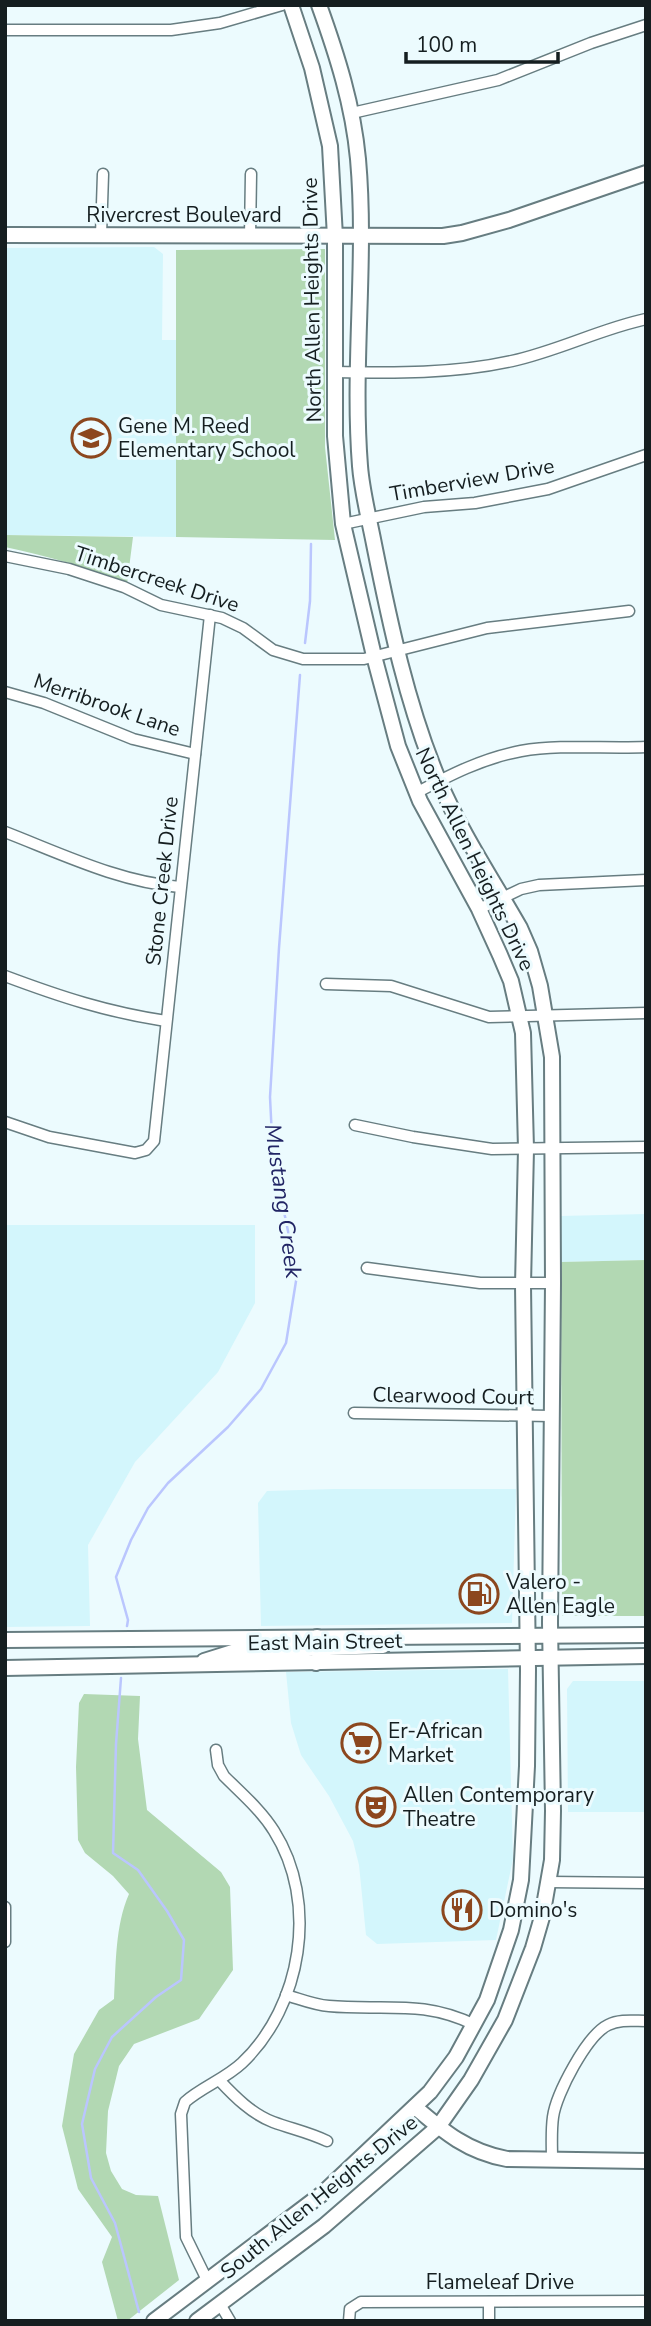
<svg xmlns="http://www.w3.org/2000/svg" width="651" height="2326" font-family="'Nunito Sans',sans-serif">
  <rect width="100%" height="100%" fill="#ecfbfe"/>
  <g fill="#d3f6fc">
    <path d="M154 247 163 254 162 340H177L176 537 5 535V248Z"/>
    <path d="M646 1214V1260L561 1262 560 1216Z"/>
    <path d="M5 1225H255V1303L218 1372 135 1462 88 1545 90 1626 5 1627Z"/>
    <path d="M334 1489H516L512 1623 261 1626 258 1503 267 1491Z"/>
    <path d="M508 1669 513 1859 496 1940 377 1944 366 1935 359 1865 353 1841 329 1796 301 1755 291 1723 286 1672Z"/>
    <path d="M573 1681H646V1812H568L567 1689Z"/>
  </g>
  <g fill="#b2d8b3">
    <path d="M325 249V447L335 540 176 537V250Z"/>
    <path d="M5 535 133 537 127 584C88 567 47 556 5 547Z"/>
    <path d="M646 1260V1616H562L561 1262Z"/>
    <path d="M84 1694 140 1696 138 1739 147 1810 221 1872 230 1887 233 1970 199 2019 134 2044 119 2066 108 2111 106 2153 111 2171 122 2189 136 2195 158 2196 179 2280 127 2321H118L102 2262 112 2237 78 2189 62 2126 74 2054 99 2010 114 1999C116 1964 115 1926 129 1894L113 1876 85 1853 78 1840 76 1767 79 1703Z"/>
  </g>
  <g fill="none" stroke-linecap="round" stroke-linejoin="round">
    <g stroke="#bac6fe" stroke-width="2.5">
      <path d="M305 643 310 601 311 544"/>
      <path d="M127 1626 128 1620 116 1577 131 1540 148 1508 168 1483 228 1427 261 1389 286 1343 297 1275 273 1158 270 1097 279 948 300 675"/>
      <path d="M121 1678 116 1744 113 1853 138 1870 167 1911 184 1940 181 1980 156 1997 112 2037 95 2069 82 2124 91 2178 115 2223 139 2312"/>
    </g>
    <g stroke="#677d81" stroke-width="13">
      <g id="street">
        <path d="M5 30H171L220 23 282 5"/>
        <path d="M352 113 498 80 591 43 646 25"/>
        <path d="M101 235 103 174"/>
        <path d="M250 236 251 174"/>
        <path d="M335 372C394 373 454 374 512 361 558 351 600 329 646 319"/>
        <path d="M343 524 424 507 475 503 548 489 646 455"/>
        <path d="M5 556 69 569 124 587 161 605 222 618 243 628 273 650 303 659H364L487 628 629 611"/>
        <path d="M5 692 44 703 133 739 195 754"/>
        <path d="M416 793C450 775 483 758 521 751 562 744 605 749 646 747"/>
        <path d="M5 832C62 854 119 882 180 887"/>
        <path d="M479 909 521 889 539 885 646 880"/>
        <path d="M5 976C61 997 107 1012 166 1021"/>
        <path d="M326 984 391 986 489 1017 646 1013"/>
        <path d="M5 1122 49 1137 135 1153 146 1150 154 1141 210 615"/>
        <path d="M355 1125 413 1137 492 1149 646 1147"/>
        <path d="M367 1268 480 1283H553"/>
        <path d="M354 1413 551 1416"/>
        <path d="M548 1882 646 1883"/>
        <path d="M5 1907V1942"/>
        <path d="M286 1995C300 1999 314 2005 329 2006 383 2011 422 1999 475 2025"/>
        <path d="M220 2081C235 2097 252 2114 273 2122 292 2129 308 2132 327 2141"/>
        <path d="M552 2160C552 2146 551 2131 553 2117 556 2094 587 2035 608 2025 620 2019 633 2021 646 2021"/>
        <path d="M208 2282 186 2237 181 2114 185 2102C202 2087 225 2079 242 2063 302 2006 319 1902 274 1831 261 1810 241 1793 224 1776L218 1765 216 1750"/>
        <path d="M220 2304 230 2321"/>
        <path d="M349 2321 350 2309 361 2302 646 2301"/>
        <path d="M489 2321V2302"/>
      </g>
    </g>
    <g stroke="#677d81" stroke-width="18">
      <g id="secondary">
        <path d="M5 235 443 236 462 233 509 220 646 173"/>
        <path d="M5 1640 646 1635"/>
        <path d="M204 1661 236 1651 304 1650 312 1648 317 1637"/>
        <path d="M316 1663 323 1651 329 1648 383 1646"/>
        <path d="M5 1668 646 1656"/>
        <path d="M415 2107C444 2132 468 2152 507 2159L646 2161"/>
        <path d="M154 2321 322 2194 430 2092 456 2057 487 2000 511 1930 521 1880 527 1766 528 1670 523 1285 526 1149 523 1033 511 981 500 955 479 909 420 801 398 746 374 656 343 524 335 436V237L330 146 312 68 291 5"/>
        <path d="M197 2321 324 2226 438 2127 471 2080 505 2020 533 1948 542 1917 552 1860 553 1811 550 1623 553 1283 552 1057 540 986 530 951 520 928C492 879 460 831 438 779 407 704 390 624 374 544 369 518 362 492 360 466 352 364 367 260 358 159 353 105 337 55 319 5"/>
      </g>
    </g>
    <use href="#street" stroke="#fff" stroke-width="10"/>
    <use href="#secondary" stroke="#fff" stroke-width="14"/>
  </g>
  <defs>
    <g id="school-ring" transform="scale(2.0125)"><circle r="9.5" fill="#ecfbfe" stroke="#8c471e" stroke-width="1.5"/><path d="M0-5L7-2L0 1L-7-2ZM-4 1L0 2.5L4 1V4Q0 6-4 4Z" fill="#8c471e"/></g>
    <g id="fuel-ring" transform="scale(2.0125)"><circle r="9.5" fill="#ecfbfe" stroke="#8c471e" stroke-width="1.5"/><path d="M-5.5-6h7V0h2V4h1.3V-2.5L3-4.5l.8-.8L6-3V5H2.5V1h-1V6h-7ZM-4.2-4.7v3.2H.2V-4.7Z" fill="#8c471e"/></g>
    <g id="supermarket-ring" transform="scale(2.0125)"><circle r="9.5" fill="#ecfbfe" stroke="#8c471e" stroke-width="1.5"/><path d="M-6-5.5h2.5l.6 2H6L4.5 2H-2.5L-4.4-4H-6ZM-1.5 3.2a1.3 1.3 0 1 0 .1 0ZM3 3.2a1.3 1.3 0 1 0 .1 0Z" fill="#8c471e"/></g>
    <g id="theatre-ring" transform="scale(2.0125)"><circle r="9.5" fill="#ecfbfe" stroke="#8c471e" stroke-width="1.5"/><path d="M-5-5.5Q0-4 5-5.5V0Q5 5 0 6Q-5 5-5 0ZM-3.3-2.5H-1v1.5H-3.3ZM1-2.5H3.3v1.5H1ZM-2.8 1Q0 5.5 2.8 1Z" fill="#8c471e"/></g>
    <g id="restaurant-ring" transform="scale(2.0125)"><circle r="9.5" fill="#ecfbfe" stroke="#8c471e" stroke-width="1.5"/><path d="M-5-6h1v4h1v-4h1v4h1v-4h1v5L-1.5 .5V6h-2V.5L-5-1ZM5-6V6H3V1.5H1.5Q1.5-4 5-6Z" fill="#8c471e"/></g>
  </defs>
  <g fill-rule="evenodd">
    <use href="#school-ring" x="91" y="438"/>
    <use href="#fuel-ring" x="479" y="1594"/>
    <use href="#supermarket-ring" x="361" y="1743"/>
    <use href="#theatre-ring" x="376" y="1807"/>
    <use href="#restaurant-ring" x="462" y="1910"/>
  </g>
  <g text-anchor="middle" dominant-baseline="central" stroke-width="6" stroke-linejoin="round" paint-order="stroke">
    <g font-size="21" fill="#151e20" stroke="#ecfbfe">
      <text x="184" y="215">Rivercrest Boulevard</text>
      <text transform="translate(312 300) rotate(-91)">North Allen Heights Drive</text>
      <text transform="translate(472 480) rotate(-10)">Timberview Drive</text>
      <text transform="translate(157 579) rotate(18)">Timbercreek Drive</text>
      <text transform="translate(107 705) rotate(19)">Merribrook Lane</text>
      <text transform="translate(475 859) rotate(64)">North Allen Heights Drive</text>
      <text transform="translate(162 881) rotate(-84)">Stone Creek Drive</text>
      <text transform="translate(453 1396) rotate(1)">Clearwood Court</text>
      <text transform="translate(325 1642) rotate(-1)">East Main Street</text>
      <text transform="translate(319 2197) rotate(-39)">South Allen Heights Drive</text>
      <text x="500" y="2282">Flameleaf Drive</text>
    </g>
    <g font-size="21" fill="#151e20" stroke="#ecfbfe" text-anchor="start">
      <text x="118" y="426">Gene M. Reed<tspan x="118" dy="24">Elementary School</tspan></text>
      <text x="506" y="1582">Valero -<tspan x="506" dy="24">Allen Eagle</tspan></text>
      <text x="388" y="1731">Er-African<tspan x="388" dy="24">Market</tspan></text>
      <text x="403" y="1795">Allen Contemporary<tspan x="403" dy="24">Theatre</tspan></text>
      <text x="489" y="1910">Domino's</text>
    </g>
    <g font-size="23" font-style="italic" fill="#222565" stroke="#ecfbfe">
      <text transform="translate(283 1201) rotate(82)">Mustang Creek</text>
    </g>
  </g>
  <rect width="651" height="2326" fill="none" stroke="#151e20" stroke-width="14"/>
  <path d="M406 52v10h152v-10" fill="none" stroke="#151e20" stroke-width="3.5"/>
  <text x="416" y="52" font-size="21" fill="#151e20" stroke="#ecfbfe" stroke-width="5" paint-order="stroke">100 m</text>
</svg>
